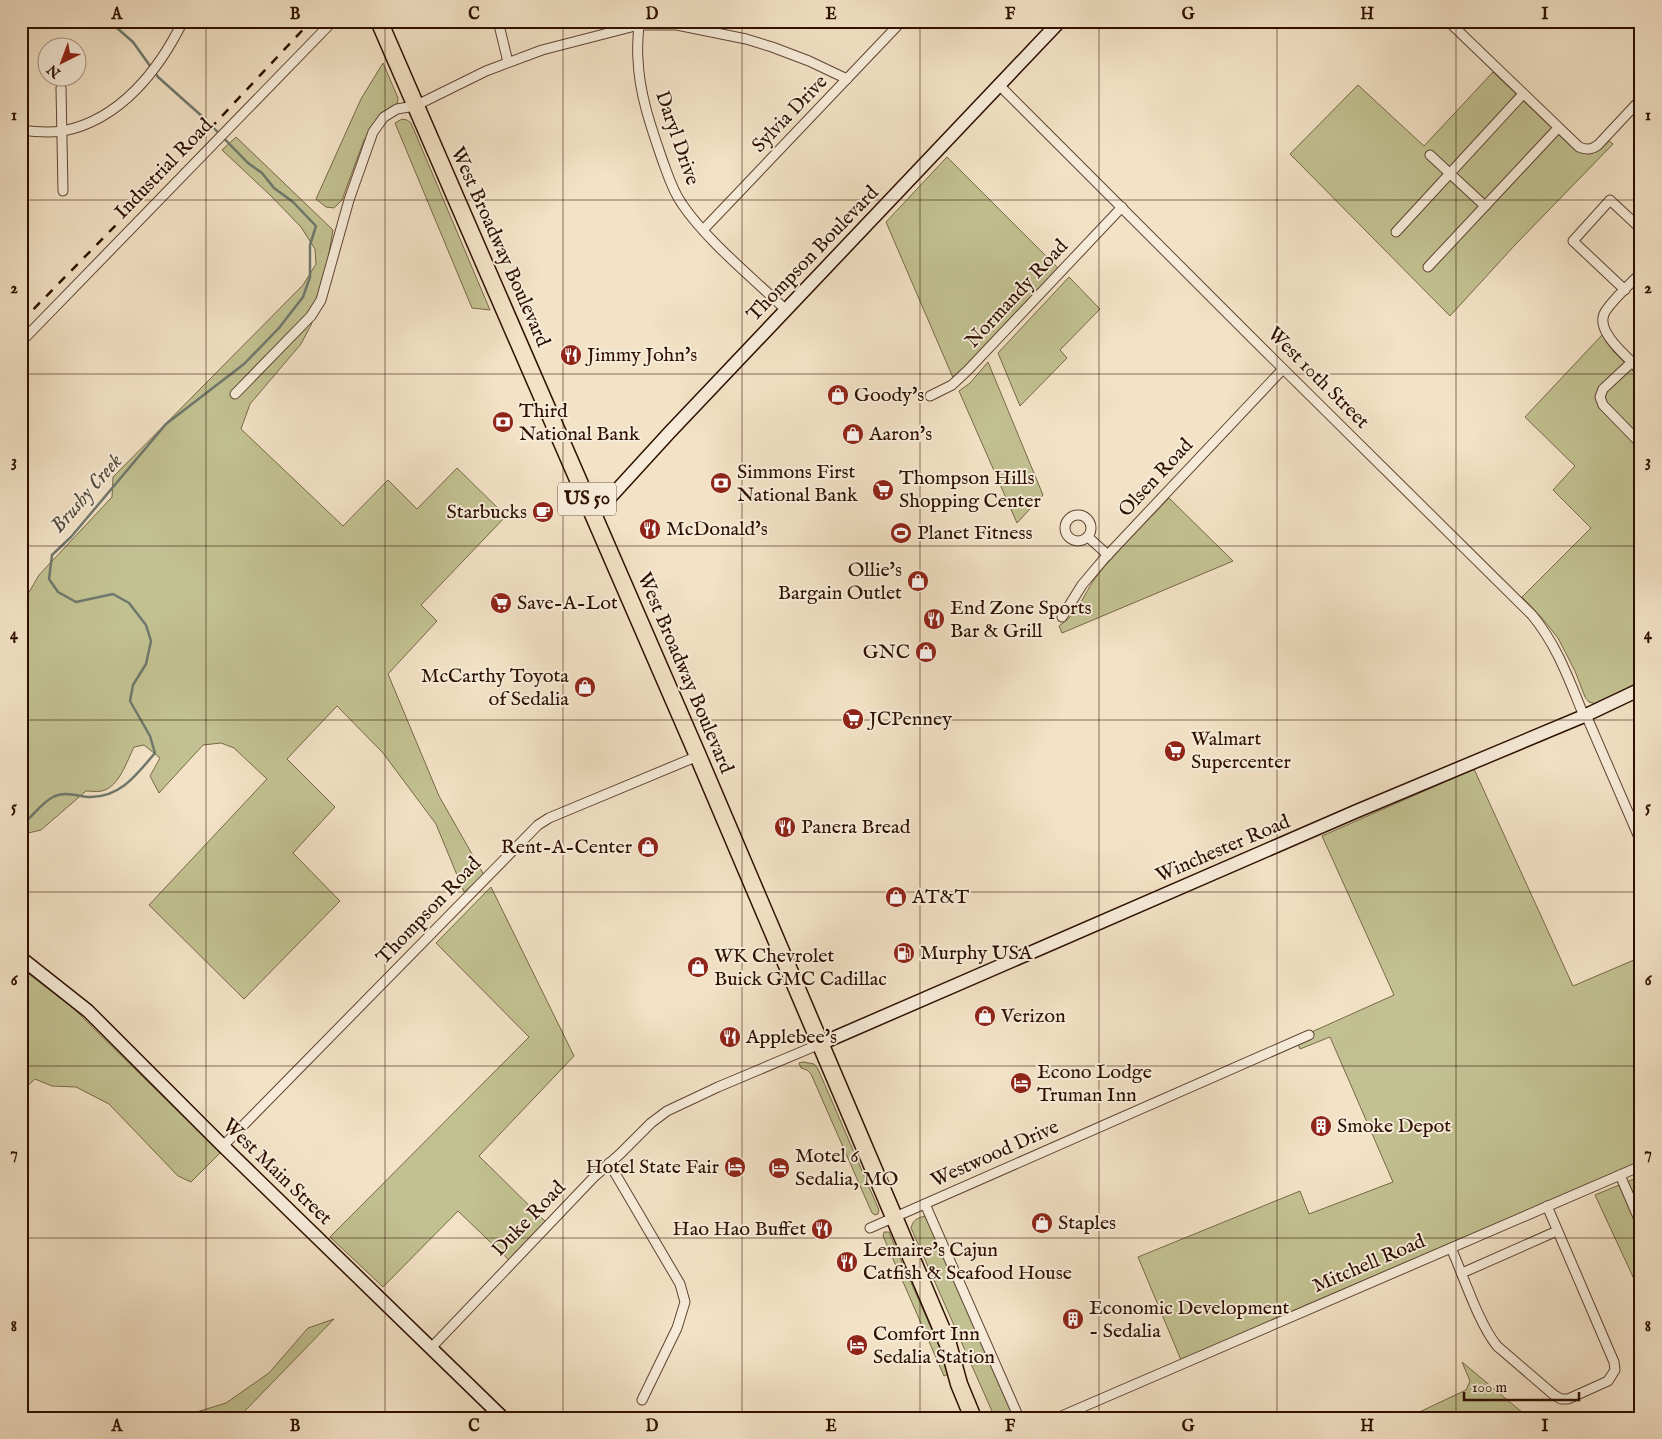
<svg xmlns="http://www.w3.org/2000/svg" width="1662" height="1439" font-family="'IM FELL English',serif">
  <rect width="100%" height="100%" fill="#f3e2c6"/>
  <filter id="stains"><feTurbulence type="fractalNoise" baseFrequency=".004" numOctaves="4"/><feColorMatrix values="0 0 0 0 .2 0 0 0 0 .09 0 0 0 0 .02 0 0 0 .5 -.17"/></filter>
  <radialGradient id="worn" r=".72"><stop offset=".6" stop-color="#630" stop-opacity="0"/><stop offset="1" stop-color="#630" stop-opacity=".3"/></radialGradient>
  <g fill="#c2c191" stroke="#786848">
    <path d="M383 63 398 98 397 106 374 126 364 140 342 200 334 208 326 207 316 199 361 99Z"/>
    <path d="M1493 72 1573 148C1592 156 1594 153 1609 141L1613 144 1515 245 1450 316 1290 154 1358 85 1424 146Z"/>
    <path d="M402 119 407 120 411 123 490 310 472 308 395 123Z"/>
    <path d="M236 137 333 230 323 288 311 325 301 344 250 404 241 429 343 526 388 480 417 509 457 468 506 516 421 605 437 621 388 674 439 796 484 875 464 892 436 824 383 753 337 706 287 759 335 807 293 853 340 901 244 999 149 905 267 779 234 748 221 743 203 745 159 793 150 776 160 758 144 745 134 747C127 761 119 787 102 791 97 792 91 791 86 791L41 830 24 834 21 838V606L39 575 112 497 113 477 303 285 316 264 315 249 301 227 270 195 222 150Z"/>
    <path d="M947 157 1061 271 954 380 886 222Z"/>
    <path d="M1069 277 1100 309 1060 350 1067 358 1020 406 998 353Z"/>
    <path d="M1602 335 1614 352 1641 379V684L1596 704 1589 702 1585 697 1575 671 1558 638 1542 618 1522 597 1591 528 1553 490 1575 466 1525 417Z"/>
    <path d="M988 362 1043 495 1017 523 959 391 970 383Z"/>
    <path d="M1169 498 1233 561 1062 633 1059 626C1079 613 1083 595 1096 577 1118 549 1145 524 1169 498Z"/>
    <path d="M1474 769 1573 986 1641 957V1161L1181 1360 1138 1257 1300 1191 1309 1214 1393 1182 1330 1037 1300 1049 1296 1039 1394 995 1322 836Z"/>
    <path d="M491 887 574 1056 479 1156 547 1223 510 1261 458 1211 383 1287 330 1237 529 1037 436 943Z"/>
    <path d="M21 968 73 1008 220 1153 191 1182 178 1176 109 1104 76 1087 52 1086 35 1079 21 1092Z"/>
    <path d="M803 1062 814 1064 818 1069 879 1210 878 1214 875 1215 872 1213 811 1074 807 1070 801 1068 799 1063Z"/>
    <path d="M1641 1176V1294L1595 1195Z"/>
    <path d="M925 1216 931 1222 1015 1418H995L911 1228C913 1220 917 1218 925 1216Z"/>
    <path d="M884 1232H889L891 1237 951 1373 944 1376 883 1236Z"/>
    <path d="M334 1319 238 1418H177L226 1403 269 1373 308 1328Z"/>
    <path d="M1462 1362 1529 1418H1414L1413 1415 1466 1390 1470 1381Z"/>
  </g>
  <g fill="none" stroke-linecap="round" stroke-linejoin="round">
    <path stroke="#6f786d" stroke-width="2.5" d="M21 825C33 817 41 803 53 797 66 790 78 797 91 797 121 797 137 774 155 753L150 736 130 701 133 685 146 664 151 641 146 625 129 603 113 594 76 602 58 592 49 579 52 555 71 537 166 424 244 364 279 328 303 297 310 277V245L316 226 293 202 274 188 262 173 248 163 204 118 158 77 133 42 109 21"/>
    <g stroke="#5f4432" stroke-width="11">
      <g id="street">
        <path d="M498 21 508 62"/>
        <path d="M1448 21 1579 147C1586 150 1591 150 1598 145L1641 99"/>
        <path d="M639 25C638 36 637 48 638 59 639 93 651 127 662 159 668 175 672 190 682 204 707 241 753 278 786 310"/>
        <path d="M999 85 1258 344 1532 615C1557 645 1569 680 1584 716"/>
        <path d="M61 88 63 191"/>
        <path d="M21 130C35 132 49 133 63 131 120 120 159 70 183 21"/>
        <path d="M1430 155 1485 206"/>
        <path d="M703 230 902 21"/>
        <path d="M1396 232 1523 94"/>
        <path d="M1428 267 1558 128"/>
        <path d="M1641 273C1631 283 1609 303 1604 314 1596 333 1629 358 1641 371"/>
        <path d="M1625 290 1573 241 1610 200 1641 229"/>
        <path d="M21 342 333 21"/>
        <path d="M1632 362 1603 389 1600 397 1603 405 1641 444"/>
        <path d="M235 394 311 316 321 300 349 200 373 132 384 117 397 109 415 106 486 71 542 50 639 25H677L746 39 772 47 809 61 847 79"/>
        <path d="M930 396 952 385 968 370 1122 207"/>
        <circle cx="1078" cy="528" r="13"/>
        <path d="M1088 537 1108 555"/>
        <path d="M1062 617 1082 585 1103 560 1283 369"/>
        <path d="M1586 715 1641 842"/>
        <path d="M223 1146 538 825 549 818 698 756"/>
        <path d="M609 1163 680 1284 685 1302 677 1328 642 1400"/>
        <path d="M1620 1175 1641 1224"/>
        <path d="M925 1204 1019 1418"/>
        <path d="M870 1228 1309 1035"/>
        <path d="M1451 1248C1464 1277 1478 1322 1497 1346L1554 1395 1561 1399H1568L1608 1381 1615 1370 1614 1362 1547 1206"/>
        <path d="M1462 1273 1557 1231"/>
        <path d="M431 1348 595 1176 620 1154 651 1123 667 1111 718 1087 820 1044"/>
        <path d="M1057 1418 1641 1166"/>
      </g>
    </g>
    <g stroke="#2e1000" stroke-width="15">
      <g id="secondary">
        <path d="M594 515 669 433 1060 21"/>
        <path d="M21 958 88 1011 223 1146 503 1418"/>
        <path d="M820 1044 1357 811 1584 716 1641 689"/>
      </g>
    </g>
    <g stroke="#2e1000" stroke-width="19">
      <path id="highway" d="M379 21 698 756 948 1344 959 1384 973 1418"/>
    </g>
    <use href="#street" stroke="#f7ecda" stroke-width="9"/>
    <use href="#secondary" stroke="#f7ecda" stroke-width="12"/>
    <use href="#highway" stroke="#f3e2c6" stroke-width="16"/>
    <path stroke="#2e1000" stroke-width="2.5" stroke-dasharray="9 9" stroke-linecap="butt" d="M21 322 207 132 311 21"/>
  </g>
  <path fill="none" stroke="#2e1000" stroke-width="1" stroke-opacity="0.55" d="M206 21V1418M385 21V1418M563 21V1418M742 21V1418M920 21V1418M1099 21V1418M1277 21V1418M1456 21V1418M21 200H1641M21 374H1641M21 546H1641M21 720H1641M21 892H1641M21 1066H1641M21 1238H1641"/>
  <defs>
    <g id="restaurant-disc" transform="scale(1.125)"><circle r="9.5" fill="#8f2418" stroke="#f7ecda"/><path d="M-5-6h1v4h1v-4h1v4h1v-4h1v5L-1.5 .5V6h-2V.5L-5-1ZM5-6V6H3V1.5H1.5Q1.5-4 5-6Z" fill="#fff"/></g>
    <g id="shop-disc" transform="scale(1.125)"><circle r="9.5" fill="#8f2418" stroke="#f7ecda"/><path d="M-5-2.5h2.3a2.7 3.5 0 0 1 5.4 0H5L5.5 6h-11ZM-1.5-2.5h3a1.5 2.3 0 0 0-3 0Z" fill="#fff"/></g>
    <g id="bank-disc" transform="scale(1.125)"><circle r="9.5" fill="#8f2418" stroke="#f7ecda"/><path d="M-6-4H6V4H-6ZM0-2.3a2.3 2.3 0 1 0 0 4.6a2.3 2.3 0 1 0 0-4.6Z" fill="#fff"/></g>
    <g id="supermarket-disc" transform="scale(1.125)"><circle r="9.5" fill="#8f2418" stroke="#f7ecda"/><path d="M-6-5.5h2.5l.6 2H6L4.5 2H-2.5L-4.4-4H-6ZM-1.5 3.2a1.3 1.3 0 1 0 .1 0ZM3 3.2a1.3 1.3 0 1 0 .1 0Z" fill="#fff"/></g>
    <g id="cafe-disc" transform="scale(1.125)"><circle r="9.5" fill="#8f2418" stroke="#f7ecda"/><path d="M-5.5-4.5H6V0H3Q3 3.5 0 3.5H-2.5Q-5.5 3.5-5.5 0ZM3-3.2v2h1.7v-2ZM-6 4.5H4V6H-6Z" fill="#fff"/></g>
    <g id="stadium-disc" transform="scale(1.125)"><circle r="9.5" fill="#8f2418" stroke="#f7ecda"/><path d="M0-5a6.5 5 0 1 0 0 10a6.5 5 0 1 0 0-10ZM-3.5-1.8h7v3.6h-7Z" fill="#fff"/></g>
    <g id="fuel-disc" transform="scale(1.125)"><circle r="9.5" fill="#8f2418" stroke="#f7ecda"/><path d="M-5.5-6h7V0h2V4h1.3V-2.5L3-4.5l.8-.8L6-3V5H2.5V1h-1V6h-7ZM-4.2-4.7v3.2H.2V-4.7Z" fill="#fff"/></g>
    <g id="hotel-disc" transform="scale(1.125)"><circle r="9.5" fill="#8f2418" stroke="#f7ecda"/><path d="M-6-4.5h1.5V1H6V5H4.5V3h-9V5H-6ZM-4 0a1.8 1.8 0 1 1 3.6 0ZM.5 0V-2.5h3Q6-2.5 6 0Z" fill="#fff"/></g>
    <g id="building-disc" transform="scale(1.125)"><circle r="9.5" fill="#8f2418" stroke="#f7ecda"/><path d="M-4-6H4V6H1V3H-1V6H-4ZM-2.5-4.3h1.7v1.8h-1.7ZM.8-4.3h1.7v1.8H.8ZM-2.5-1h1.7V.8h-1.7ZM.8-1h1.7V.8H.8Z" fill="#fff"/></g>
  </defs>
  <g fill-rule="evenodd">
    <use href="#restaurant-disc" x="571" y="355"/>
    <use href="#shop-disc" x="838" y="395"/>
    <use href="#bank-disc" x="503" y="422"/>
    <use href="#shop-disc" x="853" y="434"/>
    <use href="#bank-disc" x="721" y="483"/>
    <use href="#supermarket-disc" x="883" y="490"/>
    <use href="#cafe-disc" x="543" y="512"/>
    <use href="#restaurant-disc" x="650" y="529"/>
    <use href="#stadium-disc" x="901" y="533"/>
    <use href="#shop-disc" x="918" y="581"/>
    <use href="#supermarket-disc" x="501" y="603"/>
    <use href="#restaurant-disc" x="934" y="619"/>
    <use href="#shop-disc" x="926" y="652"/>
    <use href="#shop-disc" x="585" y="687"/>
    <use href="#supermarket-disc" x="853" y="719"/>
    <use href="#supermarket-disc" x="1175" y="751"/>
    <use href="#restaurant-disc" x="785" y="827"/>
    <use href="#shop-disc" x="648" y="847"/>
    <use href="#shop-disc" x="896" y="897"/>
    <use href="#fuel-disc" x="904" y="953"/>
    <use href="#shop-disc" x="698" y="967"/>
    <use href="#shop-disc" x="985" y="1016"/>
    <use href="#restaurant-disc" x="730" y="1037"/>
    <use href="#hotel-disc" x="1021" y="1083"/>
    <use href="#building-disc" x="1321" y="1126"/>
    <use href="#hotel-disc" x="735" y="1167"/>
    <use href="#hotel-disc" x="779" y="1168"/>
    <use href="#shop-disc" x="1042" y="1223"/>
    <use href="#restaurant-disc" x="822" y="1229"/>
    <use href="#restaurant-disc" x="847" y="1262"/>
    <use href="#building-disc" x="1073" y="1319"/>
    <use href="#hotel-disc" x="857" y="1345"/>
  </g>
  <g text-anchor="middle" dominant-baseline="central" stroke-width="4" stroke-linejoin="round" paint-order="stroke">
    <rect fill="#f7ecda" stroke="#6a5241" stroke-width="1" x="558" y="482.5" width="58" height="33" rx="4"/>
    <g font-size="19" font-weight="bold" fill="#2e1000">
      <text x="587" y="499">US 50</text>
    </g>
    <g font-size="20" fill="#2e1000" stroke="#f7ecda">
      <text transform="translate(790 114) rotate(-46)">Sylvia Drive</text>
      <text transform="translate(677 138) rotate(71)">Daryl Drive</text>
      <text transform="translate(164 169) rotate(-46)">Industrial Road</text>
      <text transform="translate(500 247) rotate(66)">West Broadway Boulevard</text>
      <text transform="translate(813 254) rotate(-46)">Thompson Boulevard</text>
      <text transform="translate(1017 294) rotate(-47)">Normandy Road</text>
      <text transform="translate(1318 378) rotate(45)">West 10th Street</text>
      <text transform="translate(1156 478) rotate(-47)">Olsen Road</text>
      <text transform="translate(685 673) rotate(67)">West Broadway Boulevard</text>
      <text transform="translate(1223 849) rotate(-23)">Winchester Road</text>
      <text transform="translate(429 911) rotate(-46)">Thompson Road</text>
      <text transform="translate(995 1154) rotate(-24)">Westwood Drive</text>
      <text transform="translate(277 1172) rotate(44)">West Main Street</text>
      <text transform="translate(529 1219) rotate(-46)">Duke Road</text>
      <text transform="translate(1369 1264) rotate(-23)">Mitchell Road</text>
    </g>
    <g font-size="20" fill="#2e1000" stroke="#f7ecda" text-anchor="start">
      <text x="587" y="355">Jimmy John's</text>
      <text x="854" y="395">Goody's</text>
      <text x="519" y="411">Third<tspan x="519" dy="23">National Bank</tspan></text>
      <text x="869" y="434">Aaron's</text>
      <text x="737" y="472">Simmons First<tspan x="737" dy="23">National Bank</tspan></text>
      <text x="899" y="478">Thompson Hills<tspan x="899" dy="23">Shopping Center</tspan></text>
      <text x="527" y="512" text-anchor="end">Starbucks</text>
      <text x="666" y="529">McDonald's</text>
      <text x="917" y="533">Planet Fitness</text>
      <text x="902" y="570" text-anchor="end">Ollie's<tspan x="902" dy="23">Bargain Outlet</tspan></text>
      <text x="517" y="603">Save-A-Lot</text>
      <text x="950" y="608">End Zone Sports<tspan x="950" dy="23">Bar &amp; Grill</tspan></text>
      <text x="910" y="652" text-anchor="end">GNC</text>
      <text x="569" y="676" text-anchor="end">McCarthy Toyota<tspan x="569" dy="23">of Sedalia</tspan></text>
      <text x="869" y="719">JCPenney</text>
      <text x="1191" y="739">Walmart<tspan x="1191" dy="23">Supercenter</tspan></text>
      <text x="801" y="827">Panera Bread</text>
      <text x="632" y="847" text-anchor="end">Rent-A-Center</text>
      <text x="912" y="897">AT&amp;T</text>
      <text x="920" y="953">Murphy USA</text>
      <text x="714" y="956">WK Chevrolet<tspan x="714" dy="23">Buick GMC Cadillac</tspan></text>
      <text x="1001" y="1016">Verizon</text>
      <text x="746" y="1037">Applebee's</text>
      <text x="1037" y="1072">Econo Lodge<tspan x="1037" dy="23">Truman Inn</tspan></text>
      <text x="1337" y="1126">Smoke Depot</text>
      <text x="795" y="1156">Motel 6<tspan x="795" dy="23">Sedalia, MO</tspan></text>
      <text x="719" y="1167" text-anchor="end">Hotel State Fair</text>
      <text x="1058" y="1223">Staples</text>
      <text x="806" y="1229" text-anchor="end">Hao Hao Buffet</text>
      <text x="863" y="1250">Lemaire's Cajun<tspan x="863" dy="23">Catfish &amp; Seafood House</tspan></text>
      <text x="1089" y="1308">Economic Development<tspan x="1089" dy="23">- Sedalia</tspan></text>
      <text x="873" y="1334">Comfort Inn<tspan x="873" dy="23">Sedalia Station</tspan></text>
    </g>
    <g font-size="21" font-style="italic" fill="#544d3f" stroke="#f7ecda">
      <text transform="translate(87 494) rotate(-49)">Brushy Creek</text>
    </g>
  </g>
  <rect width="1662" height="1439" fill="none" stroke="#f3e2c6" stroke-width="55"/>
  <g transform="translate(62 62) rotate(222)"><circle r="24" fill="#f7ecda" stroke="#a79483"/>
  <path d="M0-4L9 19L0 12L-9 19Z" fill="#8f2418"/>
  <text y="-8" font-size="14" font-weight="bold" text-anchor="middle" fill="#2e1000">N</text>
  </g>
  <path d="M1464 1392v8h115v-8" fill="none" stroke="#2e1000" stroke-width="2.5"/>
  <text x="1472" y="1392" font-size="15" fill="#2e1000" stroke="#f7ecda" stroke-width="4" paint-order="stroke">100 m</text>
  <rect x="28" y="28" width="1606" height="1384" fill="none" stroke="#2e1000" stroke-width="2"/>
  <g font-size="16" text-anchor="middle" font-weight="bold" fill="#2e1000">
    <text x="117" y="19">A</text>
    <text x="295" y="19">B</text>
    <text x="474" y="19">C</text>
    <text x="652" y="19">D</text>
    <text x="831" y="19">E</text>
    <text x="1010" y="19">F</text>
    <text x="1188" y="19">G</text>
    <text x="1367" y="19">H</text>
    <text x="1545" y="19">I</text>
    <text x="14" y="120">1</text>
    <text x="1648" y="120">1</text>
    <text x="14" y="293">2</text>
    <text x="1648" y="293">2</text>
    <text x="14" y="466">3</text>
    <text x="1648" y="466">3</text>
    <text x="14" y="639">4</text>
    <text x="1648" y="639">4</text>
    <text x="14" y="812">5</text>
    <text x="1648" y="812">5</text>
    <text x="14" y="985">6</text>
    <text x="1648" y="985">6</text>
    <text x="14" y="1158">7</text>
    <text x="1648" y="1158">7</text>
    <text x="14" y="1331">8</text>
    <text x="1648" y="1331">8</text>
    <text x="117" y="1431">A</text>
    <text x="295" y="1431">B</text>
    <text x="474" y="1431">C</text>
    <text x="652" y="1431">D</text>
    <text x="831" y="1431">E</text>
    <text x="1010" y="1431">F</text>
    <text x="1188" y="1431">G</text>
    <text x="1367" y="1431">H</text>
    <text x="1545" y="1431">I</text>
  </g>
  <rect width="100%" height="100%" filter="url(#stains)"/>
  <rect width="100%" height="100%" fill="url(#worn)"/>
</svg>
